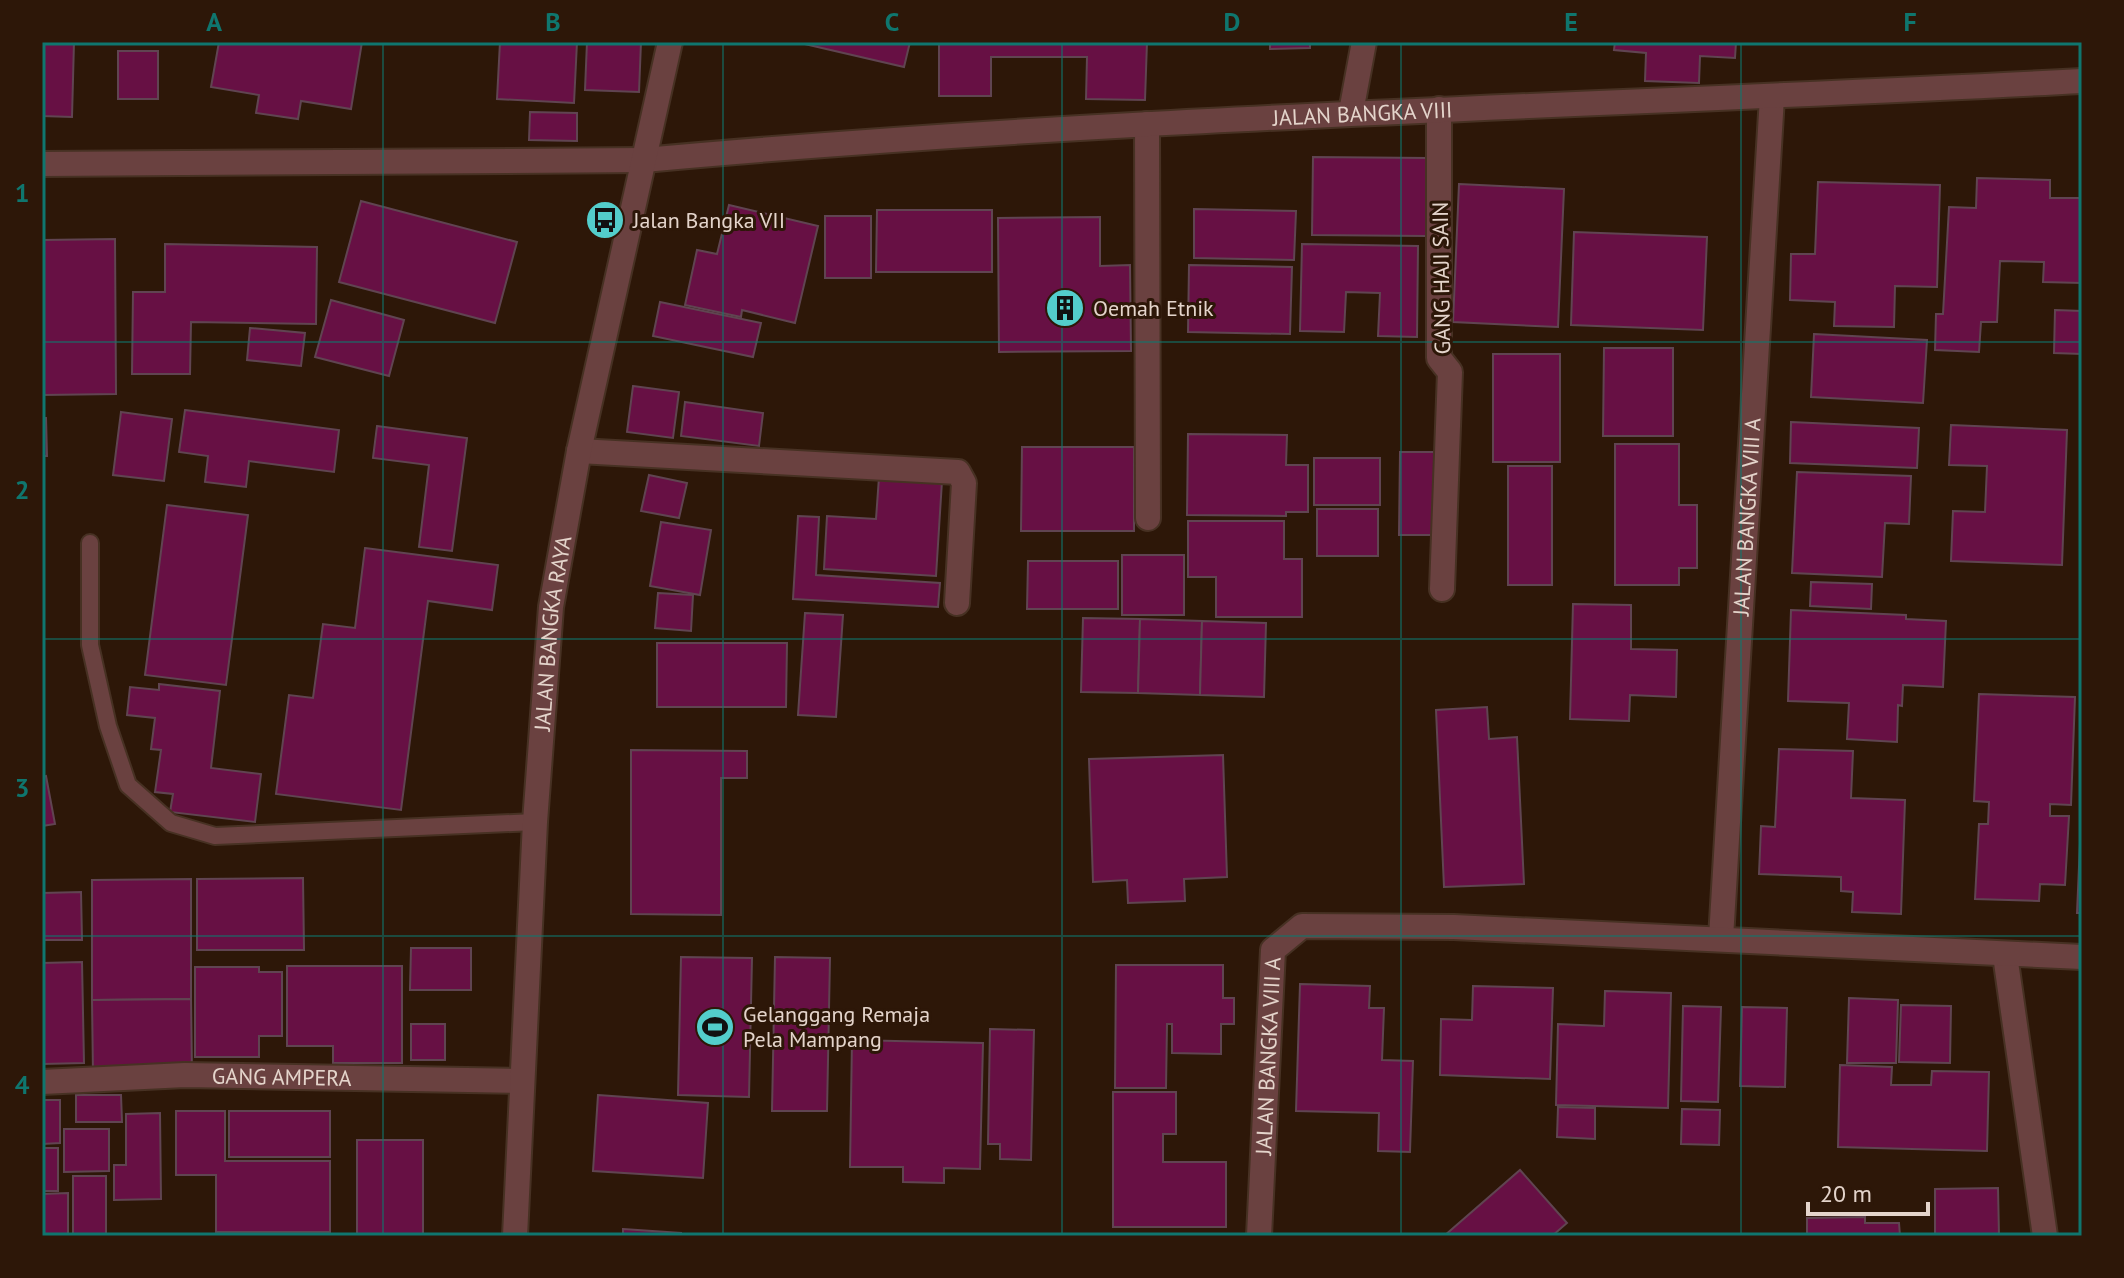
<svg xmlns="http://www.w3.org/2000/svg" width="2124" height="1278" font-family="'PT Sans',sans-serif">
  <rect width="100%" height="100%" fill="#2d1708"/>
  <g fill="#671044" stroke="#604451" stroke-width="2">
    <path d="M42 42H74L72 117 42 116Z"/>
    <path d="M219 42H362L351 109 301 101 298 119 256 113 259 95 211 87Z"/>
    <path d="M500 42H577L574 103 497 99Z"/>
    <path d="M587 42H641L639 92 585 90Z"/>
    <path d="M796 42H910L904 67Z"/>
    <path d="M939 42H1147L1145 100 1086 99 1087 57H991V96H939Z"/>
    <path d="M1270 42H1310V48L1270 49Z"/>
    <path d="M1615 42H1736L1735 58 1700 56 1699 83 1645 81 1646 53 1614 50Z"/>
    <rect x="118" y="51" width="40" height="48"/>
    <path d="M530 112 577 113V141L529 140Z"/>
    <path d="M1313 157 1428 158 1426 236 1312 235Z"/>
    <path d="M1977 178 2050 180V198H2082V283L2043 282 2044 262 2000 261 1997 322H1981L1979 352 1935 350 1936 314H1943L1949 207 1976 208Z"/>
    <path d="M1818 182 1940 185 1937 287 1895 286 1894 327 1834 326 1835 302 1790 300 1791 254H1815Z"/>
    <path d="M1459 184 1564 189 1558 327 1453 322Z"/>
    <path d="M361 201 517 242 495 323 339 282Z"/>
    <path d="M729 205 818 226 795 323 742 310 741 317 685 305 697 250 717 254Z"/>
    <path d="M1194 209 1296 211 1294 260 1194 258Z"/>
    <path d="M877 210H992V272H876Z"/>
    <rect x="825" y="216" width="46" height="62"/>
    <path d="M1100 217V266L1130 265 1131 351 999 352 998 218Z"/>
    <path d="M1574 232 1707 237 1703 330 1571 325Z"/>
    <path d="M115 239 116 394 42 395V240Z"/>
    <path d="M165 244 317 247 316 324 191 322 190 374H132L133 292H165Z"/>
    <path d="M1302 244 1418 246 1417 337 1378 336 1380 293 1346 292 1344 332 1300 331Z"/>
    <path d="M1189 265 1292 267 1290 334 1188 332Z"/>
    <path d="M331 300 404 320 389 376 315 357Z"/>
    <path d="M660 302 761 323 753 357 653 336Z"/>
    <path d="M2055 310 2082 311V354L2054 353Z"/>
    <path d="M250 328 305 333 301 366 247 360Z"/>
    <path d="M1814 334 1927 340 1923 403 1811 397Z"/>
    <path d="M1604 348H1673V436H1603Z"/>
    <rect x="1493" y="354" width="67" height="108"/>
    <path d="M633 386 679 392 673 438 627 432Z"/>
    <path d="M685 402 763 413 759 446 681 436Z"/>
    <path d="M185 410 339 430 334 472 249 461 246 487 205 482 208 456 179 452Z"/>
    <path d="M121 412 172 419 164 481 113 475Z"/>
    <path d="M42 418H46L47 456H42Z"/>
    <path d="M1791 422 1919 428 1917 468 1790 463Z"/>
    <path d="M1951 425 2067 430 2062 565 1951 561 1953 511 1985 512 1987 466 1949 465Z"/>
    <path d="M377 426 467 438 452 551 419 547 429 465 373 458Z"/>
    <path d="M1188 434 1287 435 1286 465H1308V512H1286V516L1187 515Z"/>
    <path d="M1615 444H1679V505H1697V568H1679V585H1615Z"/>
    <path d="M1022 447H1134V531H1021Z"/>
    <path d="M1400 452H1438V535H1399Z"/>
    <rect x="1314" y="458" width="66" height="47"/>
    <rect x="1508" y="466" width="44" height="119"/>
    <path d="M1797 472 1911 476 1909 524 1885 523 1882 577 1792 573Z"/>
    <path d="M649 475 687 483 679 518 641 511Z"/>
    <path d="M879 477 942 481 936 576 824 569 827 516 876 519Z"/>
    <path d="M167 505 248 515 226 685 145 675Z"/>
    <rect x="1317" y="509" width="61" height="47"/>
    <path d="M798 516 819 517 816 575 940 583 938 607 793 599Z"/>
    <path d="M1188 521H1284V559H1302V617H1216V577H1188Z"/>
    <path d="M661 522 711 530 700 595 650 586Z"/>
    <path d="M365 548 498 565 492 610 428 601 401 810 276 794 289 695 313 698 323 624 355 628Z"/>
    <rect x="1122" y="555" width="62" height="60"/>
    <path d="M1028 561H1118V609H1027Z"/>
    <path d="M1811 582 1872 584 1871 609 1810 606Z"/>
    <path d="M658 593 693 595 691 631 655 628Z"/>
    <path d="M1573 604 1631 605V649L1677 650 1676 697 1630 695 1629 721 1570 719Z"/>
    <path d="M1791 610 1906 615V619L1946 621 1943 687 1903 685 1902 706 1898 705 1897 742 1847 739 1849 703 1788 701Z"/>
    <path d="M805 613 843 615 836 717 798 715Z"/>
    <path d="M1083 618 1140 619 1138 693 1081 692Z"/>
    <path d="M1140 619 1202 621 1200 695 1138 693Z"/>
    <path d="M1202 621 1266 623 1264 697 1200 695Z"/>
    <path d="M657 643H787L786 707H657Z"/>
    <path d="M159 684 220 691 211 768 261 774 255 822 170 812 173 794 155 792 161 750 151 749 155 718 127 715 130 687 159 690Z"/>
    <path d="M1979 694 2075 697 2071 805 2050 804V816H2069L2065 885 2040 884 2039 901 1975 899 1979 824H1988L1989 802 1974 801Z"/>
    <path d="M1487 707 1489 739 1517 737 1524 884 1444 887 1436 710Z"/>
    <path d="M1779 749 1853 751 1851 798 1905 800 1901 914 1852 912 1853 892 1841 891V877L1759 874 1761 826 1775 827Z"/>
    <path d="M631 750 747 751V778H721V915L631 914Z"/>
    <path d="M1223 755 1227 877 1184 879 1185 901 1128 903 1127 880 1093 882 1089 759Z"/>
    <path d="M46 776 55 824 42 826V777Z"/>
    <path d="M2082 797V913H2077Z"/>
    <path d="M303 878 304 950H197V879Z"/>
    <path d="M191 879V999L92 1000V880Z"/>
    <path d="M81 892 82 940H42V893Z"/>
    <path d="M411 948H471V990H410Z"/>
    <path d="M681 957 752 958 749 1097 678 1095Z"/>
    <path d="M775 957 830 958 827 1111H772Z"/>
    <path d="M82 962 84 1063 42 1064V963Z"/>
    <path d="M1116 965H1223V998H1234V1024H1221V1054L1172 1053V1024H1167L1166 1088H1115Z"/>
    <path d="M287 966H402V1063H333V1046H287Z"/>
    <path d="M195 967H259V972H282V1036H259V1057H195Z"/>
    <path d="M1300 984 1370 986 1369 1008H1384L1382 1060 1413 1061 1410 1152 1378 1151 1379 1113 1296 1111Z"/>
    <path d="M1473 986 1553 988 1550 1079 1440 1075 1441 1019 1472 1020Z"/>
    <path d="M1605 991 1671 993 1668 1108 1556 1105 1558 1024 1604 1026Z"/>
    <path d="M1849 998 1898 1000 1896 1063H1847Z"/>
    <path d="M191 999 192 1074 93 1075 92 1000Z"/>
    <path d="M1901 1005 1951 1006 1950 1063 1899 1062Z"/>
    <path d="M1683 1006 1721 1007 1718 1102 1681 1101Z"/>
    <path d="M1742 1007 1787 1008 1785 1087 1740 1086Z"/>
    <rect x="411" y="1024" width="34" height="36"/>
    <path d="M990 1029 1034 1030 1031 1160 1000 1159V1144H988Z"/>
    <path d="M852 1040 983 1043 980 1169 944 1168V1183L903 1182V1167H850Z"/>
    <path d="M1840 1065 1892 1067 1891 1085H1931L1932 1071 1989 1072 1987 1151 1838 1147Z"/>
    <path d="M1113 1092H1176V1134H1163V1162H1226V1227H1113Z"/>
    <path d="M76 1095H121L122 1122H76Z"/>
    <path d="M598 1095 708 1103 703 1178 593 1171Z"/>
    <path d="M42 1100H60V1143L42 1144Z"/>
    <path d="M1558 1107 1595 1108V1139L1557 1137Z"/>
    <path d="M1682 1109 1720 1110 1719 1145 1681 1144Z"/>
    <path d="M176 1111H225V1161H330V1232H216V1175H176Z"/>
    <rect x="229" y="1111" width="101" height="46"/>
    <path d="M160 1113 161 1199 114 1200V1165H126V1114Z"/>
    <path d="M64 1129H109V1171L64 1172Z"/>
    <rect x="357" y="1140" width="66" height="96"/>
    <rect x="42" y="1148" width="16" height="43"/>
    <path d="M1520 1170 1567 1223 1552 1236H1444Z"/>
    <rect x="73" y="1176" width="33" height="60"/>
    <path d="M1998 1188 1999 1236H1935V1189Z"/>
    <path d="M68 1193V1235H42V1194Z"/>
    <path d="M1865 1217V1223H1899L1900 1236H1807V1218Z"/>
    <path d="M623 1229 681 1233V1236H623Z"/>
  </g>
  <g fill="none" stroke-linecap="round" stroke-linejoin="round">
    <g stroke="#473123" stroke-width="20">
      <path id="service" d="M90 543V645L108 726 128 785 171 823 215 836 535 822"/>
    </g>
    <g stroke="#473123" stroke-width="28">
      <g id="minor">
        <path d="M1439 109V358L1450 372 1442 589"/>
        <path d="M1351 112 1364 42"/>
        <path d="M1147 124 1148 518"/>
        <path d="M42 164 644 160"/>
        <path d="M579 451 958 472 964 483 957 603"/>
        <path id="s1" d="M1721 938 1772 97"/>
        <path d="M2005 955 2045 1236"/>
        <path id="s2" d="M42 1082 185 1075 521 1081"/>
        <path id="s3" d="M1259 1236 1273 950 1302 926 1454 927 2082 957"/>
      </g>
    </g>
    <g stroke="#473123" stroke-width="28">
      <g id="tertiary">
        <path id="s4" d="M644 160C1122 116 1603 106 2082 81"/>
        <path id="s5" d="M515 1236 535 822 551 607 579 451 670 42"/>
      </g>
    </g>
    <use href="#service" stroke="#6a4140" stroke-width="16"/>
    <use href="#minor" stroke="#6a4140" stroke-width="24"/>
    <use href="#tertiary" stroke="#6a4140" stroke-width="24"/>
  </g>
  <path fill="none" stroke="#0f766e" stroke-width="2" stroke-opacity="0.55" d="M383 42V1236M723 42V1236M1062 42V1236M1401 42V1236M1741 42V1236M42 342H2082M42 639H2082M42 936H2082"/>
  <defs>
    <g id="bus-disc" transform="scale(2)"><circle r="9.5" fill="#53cdcb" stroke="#2d1708"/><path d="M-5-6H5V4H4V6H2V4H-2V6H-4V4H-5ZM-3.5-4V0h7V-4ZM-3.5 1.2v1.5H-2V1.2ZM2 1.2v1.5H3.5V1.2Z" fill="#111"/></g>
    <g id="building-disc" transform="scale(2)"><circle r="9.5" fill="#53cdcb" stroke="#2d1708"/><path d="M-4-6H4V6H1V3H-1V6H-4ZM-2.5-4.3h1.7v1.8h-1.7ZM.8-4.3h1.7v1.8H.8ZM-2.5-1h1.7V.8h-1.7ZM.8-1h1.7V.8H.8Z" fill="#111"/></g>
    <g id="stadium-disc" transform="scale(2)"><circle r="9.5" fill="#53cdcb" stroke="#2d1708"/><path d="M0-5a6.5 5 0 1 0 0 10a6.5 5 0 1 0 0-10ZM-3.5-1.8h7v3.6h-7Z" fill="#111"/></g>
  </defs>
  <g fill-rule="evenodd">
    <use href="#bus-disc" x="605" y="220"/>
    <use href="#building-disc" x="1065" y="308"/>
    <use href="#stadium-disc" x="715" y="1027"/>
  </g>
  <g text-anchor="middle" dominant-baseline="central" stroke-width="6" stroke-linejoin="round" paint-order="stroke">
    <g font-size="22" fill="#e4d4cb" stroke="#2d1708">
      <text stroke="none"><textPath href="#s4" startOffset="720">JALAN BANGKA VIII</textPath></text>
      <text transform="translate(1441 278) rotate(-91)">GANG HAJI SAIN</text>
      <text stroke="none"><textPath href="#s1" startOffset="422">JALAN BANGKA VIII A</textPath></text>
      <text stroke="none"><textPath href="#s5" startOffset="604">JALAN BANGKA RAYA</textPath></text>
      <text stroke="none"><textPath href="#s3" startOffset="180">JALAN BANGKA VIII A</textPath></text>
      <text stroke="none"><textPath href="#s2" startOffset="240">GANG AMPERA</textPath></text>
    </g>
    <g font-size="22" fill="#e4d4cb" stroke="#2d1708" text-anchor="start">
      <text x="633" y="220">Jalan Bangka VII</text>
      <text x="1093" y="308">Oemah Etnik</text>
      <text x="743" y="1014">Gelanggang Remaja<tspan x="743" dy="25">Pela Mampang</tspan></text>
    </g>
  </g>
  <rect width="2124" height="1278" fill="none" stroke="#2d1708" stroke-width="88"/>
  <path d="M1808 1202v12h120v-12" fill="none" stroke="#e4d4cb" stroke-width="4"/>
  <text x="1820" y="1202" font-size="24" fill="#e4d4cb" stroke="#2d1708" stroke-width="6" paint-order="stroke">20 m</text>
  <rect x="44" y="44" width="2036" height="1190" fill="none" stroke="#0f766e" stroke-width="3"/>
  <g font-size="26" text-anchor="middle" font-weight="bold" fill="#0f766e">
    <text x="214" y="31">A</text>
    <text x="553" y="31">B</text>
    <text x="892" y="31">C</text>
    <text x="1232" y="31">D</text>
    <text x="1571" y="31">E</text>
    <text x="1910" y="31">F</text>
    <text x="22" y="202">1</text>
    <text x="22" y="499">2</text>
    <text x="22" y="797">3</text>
    <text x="22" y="1094">4</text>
  </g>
</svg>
